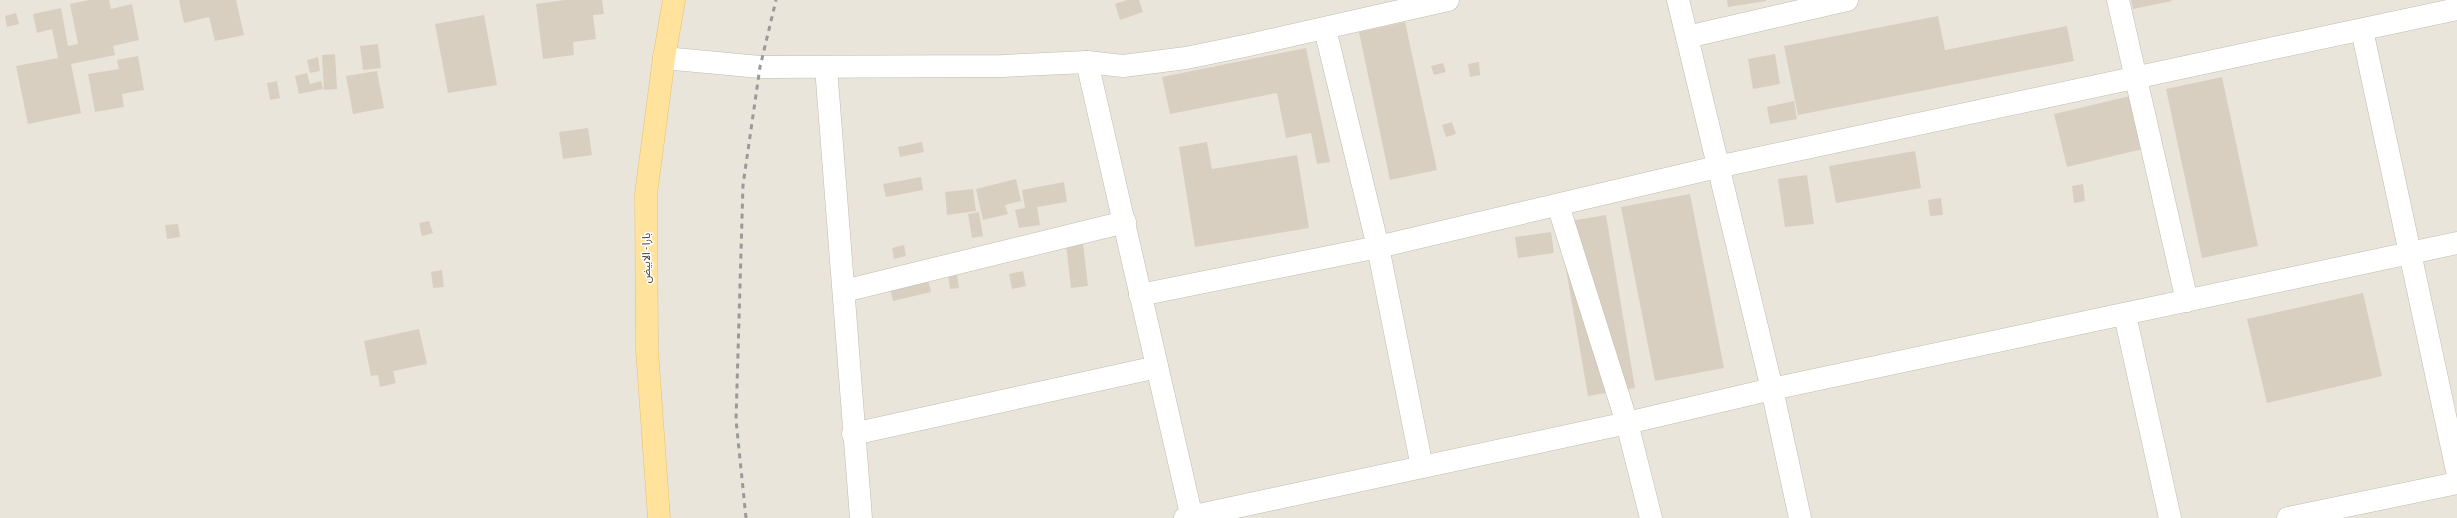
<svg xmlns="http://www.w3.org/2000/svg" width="2457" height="518" font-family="'PT Sans Narrow','Noto Sans Arabic',sans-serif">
  <rect width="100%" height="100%" fill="#f6f3ec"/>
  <rect fill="#eae5da" x="0" y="0" width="2457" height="518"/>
  <g fill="#d8cfc1">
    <path d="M89 0H109L111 9 132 4 139 40 113 46 115 55 71 64 81 113 28 124 16 66 58 58 52 29 37 33 33 14 61 8 68 46 78 44 70 4Z"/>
    <path d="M179 0H236L244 35 215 41 209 17 184 23Z"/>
    <path d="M565 0H602L604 14 593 15 596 39 573 42 574 55 543 59 536 4Z"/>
    <path d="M1127 0H1139L1143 12 1120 20 1115 4Z"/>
    <path d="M1727 0H1766V1L1728 7Z"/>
    <path d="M2131 0H2171L2172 1 2133 9Z"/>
    <path d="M16 13 19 24 7 27 5 16Z"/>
    <path d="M484 15 497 85 448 93 435 24Z"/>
    <path d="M1938 16 1945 50 2067 26 2074 61 1798 115 1784 46Z"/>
    <path d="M1405 22 1437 170 1390 180 1359 32Z"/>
    <path d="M378 44 381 68 363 70 360 46Z"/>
    <path d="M1306 48 1330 162 1317 164 1311 133 1286 138 1277 93 1170 114 1162 77Z"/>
    <path d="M335 54 337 89 324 90 322 55Z"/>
    <path d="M1775 54 1780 84 1753 89 1748 59Z"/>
    <path d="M138 56 144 90 122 94 124 107 95 112 88 74 119 69 117 60Z"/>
    <path d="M318 57 320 71 310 73 307 60Z"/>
    <path d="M1479 62 1480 75 1470 77 1468 64Z"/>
    <path d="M1443 63 1446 72 1434 75 1431 66Z"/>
    <path d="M377 71 384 108 353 114 346 76Z"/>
    <path d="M307 73 310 84 321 81 323 89 299 94 295 76Z"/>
    <path d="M2222 77 2258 246 2202 258 2166 89Z"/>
    <path d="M277 81 280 98 270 100 267 83Z"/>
    <path d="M2130 96 2143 149 2067 167 2054 114Z"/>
    <path d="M1794 101 1797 119 1770 124 1767 107Z"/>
    <path d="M1452 122 1456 134 1446 137 1442 125Z"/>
    <path d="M588 128 592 155 563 159 559 132Z"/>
    <path d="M922 142 924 152 900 157 898 147Z"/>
    <path d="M1207 142 1212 169 1297 155 1309 228 1195 247 1179 147Z"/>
    <path d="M1915 151 1921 188 1836 203 1829 166Z"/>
    <path d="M1807 175 1814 224 1785 227 1778 179Z"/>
    <path d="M921 177 923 190 886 197 883 184Z"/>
    <path d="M1016 179 1021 201 1005 205 1008 214 983 220 976 189Z"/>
    <path d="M1064 182 1067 202 1037 207 1040 225 1019 228 1015 210 1025 208 1022 190Z"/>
    <path d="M2083 184 2085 201 2074 203 2072 186Z"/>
    <path d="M973 189 976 211 947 215 945 192Z"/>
    <path d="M1690 194 1724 368 1655 381 1621 207Z"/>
    <path d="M1941 198 1943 215 1930 216 1928 200Z"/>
    <path d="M979 212 983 236 972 238 968 214Z"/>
    <path d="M1606 215 1635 388 1588 396 1558 223Z"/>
    <path d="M429 221 433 233 422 236 419 223Z"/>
    <path d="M178 224 180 237 167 239 165 225Z"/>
    <path d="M1551 232 1554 253 1518 258 1515 237Z"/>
    <path d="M1083 243 1088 286 1071 288 1066 245Z"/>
    <path d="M904 245 906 256 894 259 892 248Z"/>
    <path d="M442 270 444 287 433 288 431 272Z"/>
    <path d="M1023 271 1026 286 1012 289 1009 274Z"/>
    <path d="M957 274 959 288 950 289 948 275Z"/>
    <path d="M928 279 931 292 893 301 890 288Z"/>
    <path d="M2363 293 2382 376 2267 403 2247 319Z"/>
    <path d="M419 329 427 364 393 371 396 383 380 387 378 375 371 376 364 341Z"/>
  </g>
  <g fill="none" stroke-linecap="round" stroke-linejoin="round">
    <g stroke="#c2bbae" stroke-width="23">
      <g id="minor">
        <path d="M1678 0 1772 389 1800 518"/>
        <path d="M2118 0 2187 301"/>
        <path d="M1325 29 1378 247 1422 467"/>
        <path d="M2362 30 2457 471"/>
        <path d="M1687 37 1847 0"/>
        <path d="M664 58 760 67 1002 66 1087 62 1123 66 1186 58 1249 45 1448 0"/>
        <path d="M1087 62 1192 518"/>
        <path d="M826 67 861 518"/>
        <path d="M1558 205 1627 423 1651 518"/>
        <path d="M844 291 1125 222"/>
        <path d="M1140 295 1378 247 1717 167 2457 9"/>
        <path d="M2125 315 2170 518"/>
        <path d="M853 434 1157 367"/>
        <path d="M1185 518 1627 423 1772 389 2457 243"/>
        <path d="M2288 518 2457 483"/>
      </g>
    </g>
    <g stroke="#e6c16a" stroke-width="23">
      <path id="major" d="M659 518 647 350 646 194 664 58 674 0"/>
    </g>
    <use href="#minor" stroke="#fff" stroke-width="22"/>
    <use href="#major" stroke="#ffe39c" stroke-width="22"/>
    <path stroke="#9a9a9a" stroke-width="3" stroke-dasharray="5 5" stroke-linecap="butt" d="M746 518 736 420 743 185 760 67 776 0"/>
  </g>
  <g text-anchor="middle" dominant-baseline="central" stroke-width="3" stroke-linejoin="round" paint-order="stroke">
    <g font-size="11" fill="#4b4439" stroke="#fff">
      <text transform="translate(646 258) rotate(-90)">بارا - الابيض</text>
    </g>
  </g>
</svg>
